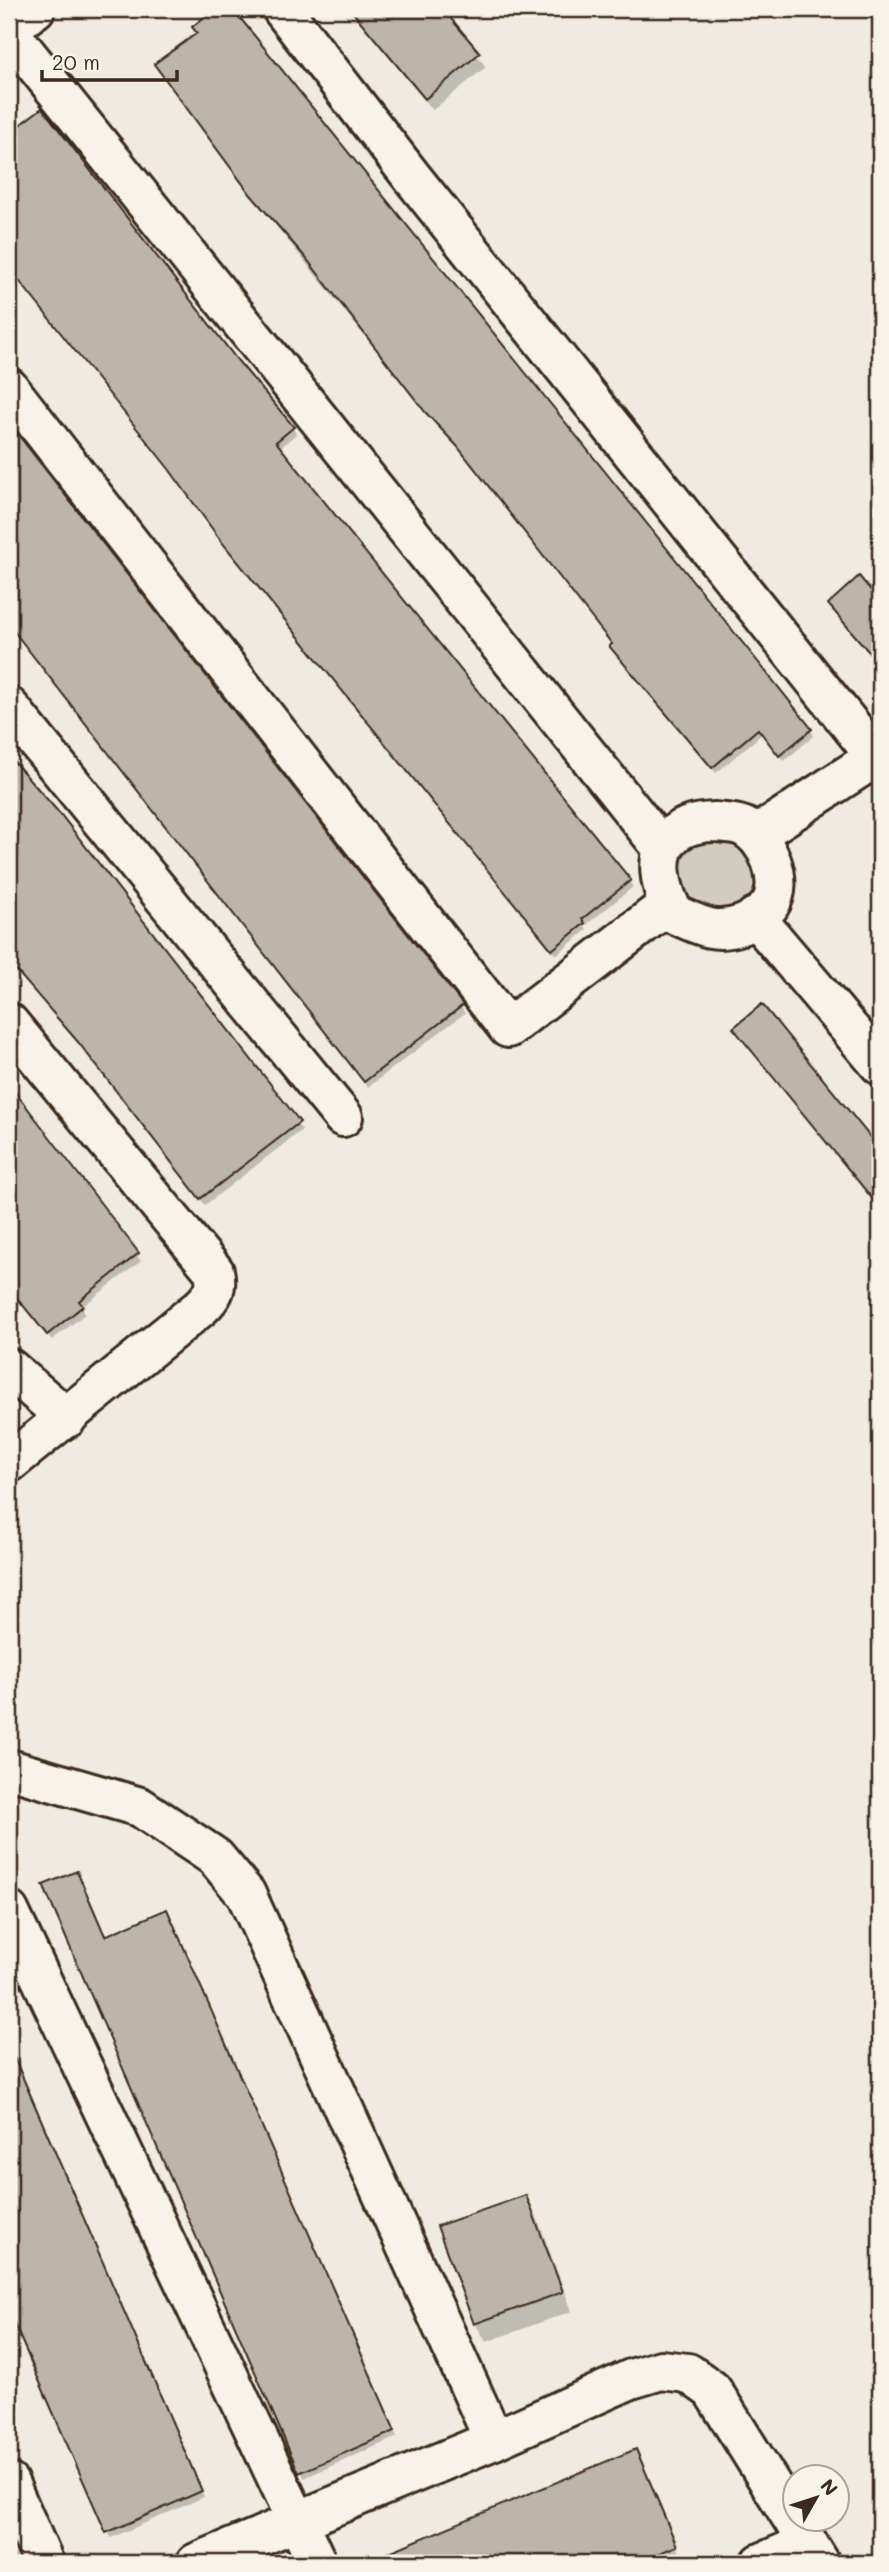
<svg xmlns="http://www.w3.org/2000/svg" width="889" height="2572" font-family="Mali,sans-serif">
  <rect width="100%" height="100%" fill="#efebe0"/>
  <filter id="ink" filterUnits="userSpaceOnUse"><feTurbulence type="fractalNoise" baseFrequency=".0143" numOctaves="2"/><feDisplacementMap in="SourceGraphic" scale="14" xChannelSelector="R" yChannelSelector="G"/><feConvolveMatrix kernelMatrix="1 2 1 2 8 2 1 2 1" color-interpolation-filters="sRGB"/></filter>
  <g filter="url(#ink)">
    <path fill="#d1cbc0" stroke="#867a6f" stroke-width="2" d="M735 824 770 905 695 923 668 840Z"/>
    <g fill="#0003">
      <path d="M216 9H230L811 730 814 736 784 761 762 734 716 773 615 653 613 645 463 453 432 420 257 202 160 70 198 34 194 27Z"/>
      <path d="M368 9H440L486 67 433 110 366 30 359 17Z"/>
      <path d="M41 110 237 362 293 428 296 434 279 449 629 881 633 887 585 926 587 930 556 955 227 548 175 476 9 268V135Z"/>
      <path d="M9 426 465 1013 368 1087 9 626Z"/>
      <path d="M9 753 302 1130 205 1205 84 1049 9 960Z"/>
      <path d="M880 943V966L870 951Z"/>
      <path d="M762 1007 880 1154V1210L739 1034Z"/>
      <path d="M9 1088 141 1261 82 1307 85 1314 52 1340 9 1286Z"/>
      <path d="M170 1917 397 2437 304 2478 105 1938Z"/>
      <path d="M9 2051 204 2497 111 2538 9 2306Z"/>
      <path d="M526 2197 536 2215 572 2311 486 2342 475 2323Z"/>
      <path d="M635 2451 679 2552 653 2563H366Z"/>
      <path d="M9 2539 19 2563H9Z"/>
    </g>
    <g fill="#bdb5aa" stroke="#3b2a1e" stroke-width="2">
      <path d="M214 9H233L812 729 779 756 758 729 712 768 609 646 612 644 457 446 426 413 305 257 251 195 154 64 197 33 192 27Z"/>
      <path d="M350 9H443L480 53 425 99Z"/>
      <path d="M42 108 238 361 294 427 276 442 631 880 582 919 585 923 552 950 221 541 169 469 9 268V133Z"/>
      <path d="M9 423 463 1005 364 1082 9 625Z"/>
      <path d="M859 576 880 601V665L828 604Z"/>
      <path d="M9 756 61 815 300 1122 200 1199 78 1042 9 962Z"/>
      <path d="M762 1004 880 1149V1208L733 1028Z"/>
      <path d="M9 1084 139 1253 79 1301 83 1306 47 1335 9 1288Z"/>
      <path d="M77 1871 105 1936 167 1909 395 2431 299 2473 43 1885Z"/>
      <path d="M10 2048 202 2491 106 2533 9 2312Z"/>
      <path d="M526 2195 563 2292 474 2324 437 2226Z"/>
      <path d="M636 2449 677 2546 634 2563H363Z"/>
    </g>
    <g fill="none" stroke-linecap="round" stroke-linejoin="round">
      <g stroke="#3b2a1e" stroke-width="44">
        <g id="minor">
          <path d="M282 9 411 176 876 757 880 758"/>
          <path d="M9 28 35 9"/>
          <path d="M9 32 663 849"/>
          <path d="M9 388 508 1028 669 904"/>
          <path d="M9 707 343 1117"/>
          <path d="M715 822C724 823 734 823 742 826 767 837 786 882 769 906 756 923 729 932 710 928 697 925 686 919 674 914 650 868 654 823 715 822Z"/>
          <path d="M756 835 876 757"/>
          <path d="M755 917 880 1065"/>
          <path d="M9 1023 214 1271C218 1288 213 1296 200 1308L9 1463"/>
          <path d="M9 1368 67 1418"/>
          <path d="M9 1769 140 1807 215 1857 246 1894 494 2440"/>
          <path d="M9 1911 317 2563"/>
          <path d="M9 2483 44 2563"/>
          <path d="M196 2563 494 2440 631 2379 661 2370 688 2373 712 2390 820 2563"/>
          <path d="M761 2563 808 2543"/>
        </g>
      </g>
      <use href="#minor" stroke="#f7f3e8" stroke-width="38"/>
    </g>
  </g>
  <rect width="889" height="2572" fill="none" stroke="#f7f3e8" stroke-width="35"/>
  <rect x="18" y="18" width="854" height="2537" fill="none" stroke="#3b2a1e" stroke-width="2.5" filter="url(#ink)"/>
  <g transform="translate(816 2498) rotate(51)"><circle r="33" fill="#f7f3e8" stroke="#aca397" stroke-width="2"/>
  <path d="M0-5L12 26L0 18L-12 26Z" fill="#3b2a1e"/>
  <text y="-10" font-size="19" font-weight="bold" text-anchor="middle" fill="#3b2a1e">N</text>
  </g>
  <path d="M42 70v10h135v-10" fill="none" stroke="#3b2a1e" stroke-width="3.5"/>
  <text x="52" y="70" font-size="21" fill="#3b2a1e" stroke="#f7f3e8" stroke-width="5" paint-order="stroke">20 m</text>
</svg>
